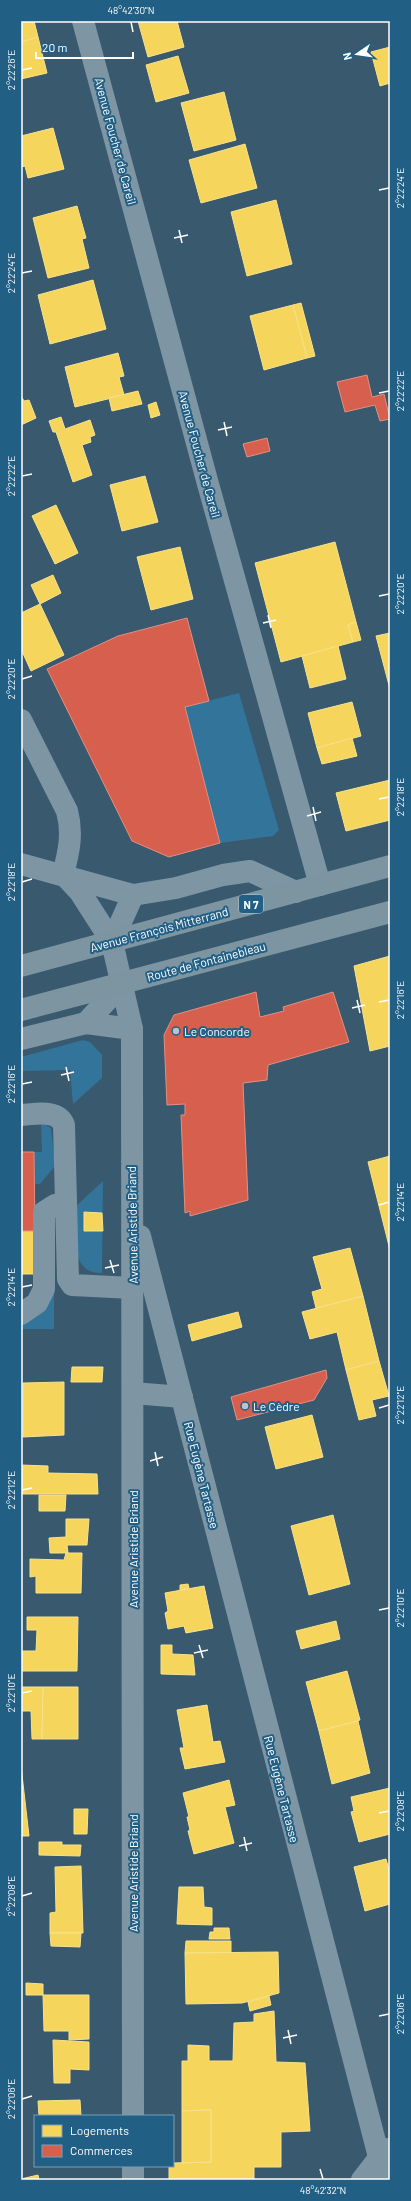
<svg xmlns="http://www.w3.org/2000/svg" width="411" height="2201" font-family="Barlow,sans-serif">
  <rect width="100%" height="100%" fill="#38596e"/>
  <g fill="#33749a">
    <path d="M239 693 279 830 273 836 220 843 185 707Z"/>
    <path d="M83 1040 90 1042 102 1055V1078L73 1104 70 1070 21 1071V1057Z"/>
    <path d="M41 1122 51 1128 55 1166 40 1184H35L34 1152H42Z"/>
    <path d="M103 1181 102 1273C68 1274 76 1230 75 1207Z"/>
    <path d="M54 1293V1329H21V1324Z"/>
  </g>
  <g fill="#f6d55c" stroke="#f9e28d">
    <path d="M21 21H34L38 37 21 42Z"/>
    <path d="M138 21H177L184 47 148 57Z"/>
    <path d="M38 37 47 73 21 79V42Z"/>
    <path d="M390 47V83L380 86 371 52Z"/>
    <path d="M178 56 189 93 156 102 146 65Z"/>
    <path d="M224 92 236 140 194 151 181 103Z"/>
    <path d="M53 128 64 169 28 178 25 166 21 167V136Z"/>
    <path d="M245 144 257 188 201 203 189 160Z"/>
    <path d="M276 200 292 264 247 276 231 212Z"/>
    <path d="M77 206 86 238 82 239 89 268 48 278 33 218Z"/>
    <path d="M93 280 106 329 50 344 38 295Z"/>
    <path d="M301 303 315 356 307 358 293 305Z"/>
    <path d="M293 305 307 358 264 370 250 316Z"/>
    <path d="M118 353 124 376 119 377 124 395 75 407 65 367Z"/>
    <path d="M138 391 142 404 112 411 109 398Z"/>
    <path d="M21 396 24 401 29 400 36 418 21 425Z"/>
    <path d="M156 402 160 415 151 418 148 405Z"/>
    <path d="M61 417 65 429 90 420 95 435 90 437 91 442 82 445 92 475 73 482 56 432H53L49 421Z"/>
    <path d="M145 476 158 522 122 531 110 485Z"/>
    <path d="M56 505 78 553 55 564 32 516Z"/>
    <path d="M335 542 356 622 348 625 353 642 281 662 255 563Z"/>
    <path d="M180 547 193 599 151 610 137 557Z"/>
    <path d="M53 575 61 593 40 604 31 585Z"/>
    <path d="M40 604 64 655 31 671 21 649V613Z"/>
    <path d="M356 622 361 640 353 642 348 625Z"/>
    <path d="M390 633V689L376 636Z"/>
    <path d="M338 646 346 679 310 688 302 656Z"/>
    <path d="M352 702 361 736 317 748 308 713Z"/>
    <path d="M352 738 357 756 322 764 317 748Z"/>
    <path d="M390 780V820L346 831 336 793Z"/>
    <path d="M390 956V1046L370 1051 354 966Z"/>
    <path d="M390 1156V1250L368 1162Z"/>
    <path d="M84 1212 102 1213 103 1231H84Z"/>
    <rect x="21" y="1231" width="14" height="43"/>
    <path d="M350 1248 363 1296 316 1308 312 1292 322 1289 313 1257Z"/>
    <path d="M363 1296 379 1361 346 1370 337 1332 310 1339 302 1312Z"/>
    <path d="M238 1312 242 1327 192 1341 188 1325Z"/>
    <path d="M379 1361 389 1396 372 1400 376 1416 359 1420 346 1370Z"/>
    <path d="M72 1367H103L102 1382H71Z"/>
    <path d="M64 1382V1435L23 1437V1383Z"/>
    <path d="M312 1415 323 1457 276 1469 265 1427Z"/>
    <path d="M21 1451V1465L48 1466V1473L97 1474 98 1494H21Z"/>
    <path d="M39 1495H66L65 1511H39Z"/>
    <path d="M333 1515 350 1584 309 1595 291 1526Z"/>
    <path d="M66 1519H89L87 1545H67L68 1553H50L49 1538 66 1537Z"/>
    <path d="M66 1553H82L81 1593H36V1576L30 1577V1559L64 1560Z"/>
    <path d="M188 1584 189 1588 180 1590V1585Z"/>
    <path d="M204 1586 213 1628 186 1633 184 1626 168 1629 165 1613 168 1611 165 1593Z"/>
    <path d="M27 1617H78L77 1671H21V1651H36L37 1630H27Z"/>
    <path d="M336 1621 340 1639 301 1649 296 1631Z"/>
    <path d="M161 1645H172V1654L193 1655 195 1675 161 1674Z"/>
    <path d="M347 1671 360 1720 319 1731 306 1682Z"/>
    <path d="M21 1687H43L42 1739H32L31 1711H21Z"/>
    <path d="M43 1687H78V1739H42Z"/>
    <path d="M207 1705 213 1742 220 1741 225 1762 185 1769 180 1748H184L177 1710Z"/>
    <path d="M358 1721 370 1773 332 1784 319 1731Z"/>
    <path d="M21 1766 29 1836H21Z"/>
    <path d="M229 1780 235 1805 225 1807 234 1843 194 1854 188 1831 190 1830 187 1817H189L183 1793Z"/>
    <path d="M390 1788V1834L359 1842 351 1812 354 1811 351 1797Z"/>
    <path d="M74 1809H88L87 1834H74Z"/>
    <path d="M39 1842H62V1845H81L80 1856 39 1855Z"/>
    <path d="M386 1859 390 1873V1904L365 1911 354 1867Z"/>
    <path d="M81 1866 83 1933H50V1913L56 1912 55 1867Z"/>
    <path d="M179 1887H203L204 1907 212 1908V1925L177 1924Z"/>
    <path d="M214 1928H229L230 1939H209L210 1932H214Z"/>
    <path d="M50 1933H81L80 1947 51 1946Z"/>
    <path d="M186 1941H231V1953H185Z"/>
    <path d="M278 1952 279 1993 242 2003 186 2004 185 1953Z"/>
    <path d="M26 1983 43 1984V1995H26Z"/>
    <path d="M43 1995H89V2039L69 2040V2031H44Z"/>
    <path d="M269 1996 271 2005 250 2011 248 2002Z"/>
    <path d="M274 2011 276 2062 305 2063 310 2131 281 2132V2167H254V2180H169V2166H173V2163L211 2162V2110L182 2111V2061H188V2045L209 2046V2061H233L234 2023 254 2022V2014Z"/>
    <path d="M53 2040 89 2042V2070L70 2069V2083H54Z"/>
    <path d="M80 2100 81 2116H39L38 2101Z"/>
    <path d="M211 2110V2162L182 2163V2111Z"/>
    <path d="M38 2175 39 2180H21V2179Z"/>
  </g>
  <g fill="#d6604d" stroke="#e29082">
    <path d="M367 375 372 397 384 394 390 419 380 421 375 405 345 412 337 382Z"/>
    <path d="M267 438 270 451 247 457 243 444Z"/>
    <path d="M187 618 209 701 185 707 220 843 169 857 132 841 47 669 118 636Z"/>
    <path d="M256 992 260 1017 284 1011 283 1007 333 992 349 1042 268 1065 267 1080 243 1083 248 1200 190 1216V1211L185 1213 181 1115H185V1104L167 1105 164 1035 174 1015Z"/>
    <path d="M21 1152H34L35 1231H21Z"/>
    <path d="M326 1370 327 1378 314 1400 237 1420 231 1397Z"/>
  </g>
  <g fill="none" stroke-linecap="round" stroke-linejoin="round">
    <g stroke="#7e95a4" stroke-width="22">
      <path d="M83 21 208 484 320 885"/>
      <path d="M21 720 67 811C73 833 69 852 63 874"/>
      <path d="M21 864 133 895 176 888 223 875 250 871 296 892"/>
      <path d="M63 874 80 892 112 942 132 1029 133 2116"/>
      <path d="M112 942 133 895"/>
      <path d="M86 1023 122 984"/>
      <path d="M21 1039 86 1023 132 1029"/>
      <path d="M21 1115C36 1114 58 1109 64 1125L68 1279 72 1285 133 1288"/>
      <path d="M140 1236 385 2180"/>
      <path d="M21 1314 37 1303 44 1289V1212L55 1205 66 1204"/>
      <path d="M133 1393 182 1397"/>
      <path d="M133 2180V2166"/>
      <path d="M362 2180 386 2149"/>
    </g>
    <g stroke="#7d94a1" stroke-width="22">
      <path d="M21 966 390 866"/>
      <path d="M21 1010 390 912"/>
    </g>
  </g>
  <path fill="none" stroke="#fff" stroke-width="1.5" d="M131 22 133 32M22 70 32 68M379 190 389 188M179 230 182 243M174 238 188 235M22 273 32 271M379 393 389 391M224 422 227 436M218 430 232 427M22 476 32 474M379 596 389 594M268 615 271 628M263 623 276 620M22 679 32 676M379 799 389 797M313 807 316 821M307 816 321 812M22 882 32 879M357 1000 360 1013M379 1002 389 1000M352 1008 365 1005M66 1067 69 1081M61 1075 74 1072M22 1084 32 1082M379 1205 389 1202M110 1260 114 1273M105 1268 119 1265M22 1287 32 1285M379 1408 389 1405M155 1452 158 1466M150 1461 163 1457M22 1490 32 1488M379 1610 389 1608M199 1645 203 1658M194 1653 208 1650M22 1693 32 1691M379 1813 389 1811M244 1837 247 1851M239 1846 252 1843M22 1896 32 1893M379 2016 389 2014M288 2030 291 2044M283 2038 297 2035M22 2099 32 2096M320 2169 323 2179"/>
  <g fill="#b9c5cc" stroke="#215f85" stroke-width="1.5">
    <circle cx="176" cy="1031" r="4"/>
    <circle cx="245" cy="1406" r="4"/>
  </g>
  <g text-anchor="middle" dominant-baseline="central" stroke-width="4" stroke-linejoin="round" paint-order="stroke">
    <rect fill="#215f85" stroke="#bccfda" stroke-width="1" x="239" y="895" width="24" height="18" rx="3"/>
    <g font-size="11" font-weight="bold" fill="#fff">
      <text x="251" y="904">N 7</text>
    </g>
    <g font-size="12" fill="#fff" stroke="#215f85">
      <text transform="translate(116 141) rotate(75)">Avenue Foucher de Careil</text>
      <text transform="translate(200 454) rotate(75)">Avenue Foucher de Careil</text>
      <text transform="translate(159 929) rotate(-15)">Avenue François Mitterrand</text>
      <text transform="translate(206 961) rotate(-15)">Route de Fontainebleau</text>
      <text transform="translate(132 1225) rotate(-91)">Avenue Aristide Briand</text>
      <text transform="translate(202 1475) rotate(76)">Rue Eugène Tartasse</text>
      <text transform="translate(133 1549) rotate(-90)">Avenue Aristide Briand</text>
      <text transform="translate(282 1789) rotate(76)">Rue Eugène Tartasse</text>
      <text transform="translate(133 1873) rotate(-90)">Avenue Aristide Briand</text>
    </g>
    <g font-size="12" fill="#fff" stroke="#215f85" text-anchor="start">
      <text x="184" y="1031">Le Concorde</text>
      <text x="253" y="1406">Le Cèdre</text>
    </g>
  </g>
  <rect width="411" height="2201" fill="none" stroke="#215f85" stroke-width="44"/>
  <rect x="34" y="2115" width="140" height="52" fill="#215f85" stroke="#7a9fb6"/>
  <rect x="42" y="2125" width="20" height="12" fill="#f6d55c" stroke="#7a9fb6"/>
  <text x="70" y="2135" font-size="12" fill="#ffffff">Logements</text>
  <rect x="42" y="2145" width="20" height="12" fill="#d6604d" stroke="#7a9fb6"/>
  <text x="70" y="2155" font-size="12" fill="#ffffff">Commerces</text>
  <g transform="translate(357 54) rotate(257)" stroke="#215f85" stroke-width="3" paint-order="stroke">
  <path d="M0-3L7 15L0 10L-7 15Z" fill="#ffffff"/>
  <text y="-6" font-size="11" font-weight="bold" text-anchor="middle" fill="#ffffff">N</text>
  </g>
  <path d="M36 52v6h97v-6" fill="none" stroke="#ffffff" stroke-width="2"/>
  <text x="42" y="52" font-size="12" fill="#ffffff" stroke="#215f85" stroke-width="3" paint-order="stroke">20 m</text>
  <rect x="22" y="22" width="367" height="2157" fill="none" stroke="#fff" stroke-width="1.5"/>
  <g font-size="10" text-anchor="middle" fill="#fff">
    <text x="131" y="14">48°42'30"N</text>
    <text transform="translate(11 70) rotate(-90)" y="4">2°22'26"E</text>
    <text transform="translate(400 188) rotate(-90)" y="4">2°22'24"E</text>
    <text transform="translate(11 273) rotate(-90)" y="4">2°22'24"E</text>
    <text transform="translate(400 391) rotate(-90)" y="4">2°22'22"E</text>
    <text transform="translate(11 476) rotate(-90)" y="4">2°22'22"E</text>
    <text transform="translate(400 594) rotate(-90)" y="4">2°22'20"E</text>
    <text transform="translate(11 679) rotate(-90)" y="4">2°22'20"E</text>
    <text transform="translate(400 797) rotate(-90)" y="4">2°22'18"E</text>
    <text transform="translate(11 882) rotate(-90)" y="4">2°22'18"E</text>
    <text transform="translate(400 1000) rotate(-90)" y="4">2°22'16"E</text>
    <text transform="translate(11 1084) rotate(-90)" y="4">2°22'16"E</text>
    <text transform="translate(400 1202) rotate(-90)" y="4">2°22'14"E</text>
    <text transform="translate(11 1287) rotate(-90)" y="4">2°22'14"E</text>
    <text transform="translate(400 1405) rotate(-90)" y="4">2°22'12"E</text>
    <text transform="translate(11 1490) rotate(-90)" y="4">2°22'12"E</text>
    <text transform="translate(400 1608) rotate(-90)" y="4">2°22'10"E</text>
    <text transform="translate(11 1693) rotate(-90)" y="4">2°22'10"E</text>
    <text transform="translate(400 1811) rotate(-90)" y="4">2°22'08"E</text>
    <text transform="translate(11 1896) rotate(-90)" y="4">2°22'08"E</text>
    <text transform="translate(400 2014) rotate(-90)" y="4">2°22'06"E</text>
    <text transform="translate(11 2099) rotate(-90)" y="4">2°22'06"E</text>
    <text x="323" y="2194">48°42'32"N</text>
  </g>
</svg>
